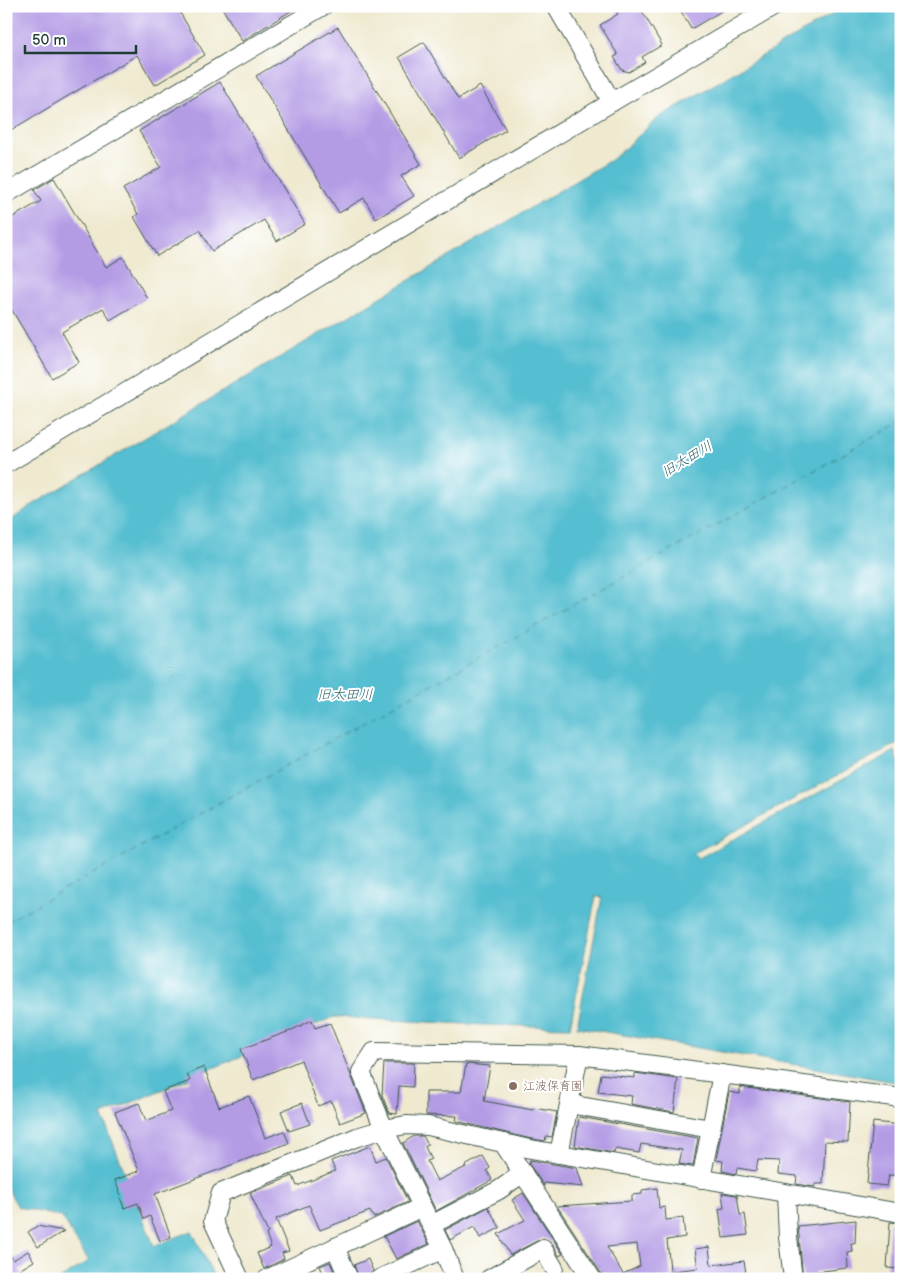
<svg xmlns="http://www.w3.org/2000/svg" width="907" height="1285" font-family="'Balsamiq Sans','Klee One',sans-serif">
  <rect width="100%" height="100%" fill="#fff"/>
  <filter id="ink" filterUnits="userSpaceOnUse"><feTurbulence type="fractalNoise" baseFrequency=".02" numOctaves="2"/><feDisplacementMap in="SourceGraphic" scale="10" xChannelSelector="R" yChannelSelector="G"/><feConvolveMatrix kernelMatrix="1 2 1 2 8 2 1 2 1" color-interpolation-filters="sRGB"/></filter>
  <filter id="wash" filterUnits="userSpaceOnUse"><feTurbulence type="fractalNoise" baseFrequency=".0096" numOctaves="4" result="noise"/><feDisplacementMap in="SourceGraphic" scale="20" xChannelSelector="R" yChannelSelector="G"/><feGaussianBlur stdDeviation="1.12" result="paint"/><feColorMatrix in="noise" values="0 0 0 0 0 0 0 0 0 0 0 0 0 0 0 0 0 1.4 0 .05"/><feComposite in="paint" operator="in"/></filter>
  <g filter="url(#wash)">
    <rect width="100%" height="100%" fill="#efe9cf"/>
    <path fill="#54bed0" stroke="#3a7e82" d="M846 6H901V711L899 712 901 741 694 853 697 859 895 751 901 769V1083L577 1027 602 897 596 896 570 1027 484 1025 334 1017 102 1115 154 1246 192 1231 215 1279H60L89 1261 61 1217 18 1207 6 1186V524L29 507 614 158 658 118Z"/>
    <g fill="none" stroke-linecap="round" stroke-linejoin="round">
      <path stroke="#2f6463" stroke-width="1" stroke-dasharray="6 5" stroke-linecap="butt" d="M6 922 901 422"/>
    </g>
    <g id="blocks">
      <g fill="#b49ce5" fill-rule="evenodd">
        <path d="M6 6H176L205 55 155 85 137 55 6 133V24L11 21 6 12Z"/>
        <path d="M221 6H299L242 41Z"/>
        <path d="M613 6H639L662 45 642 57 645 62 629 72 622 70 614 57 618 55 600 25 618 14Z"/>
        <path d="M678 6H730L691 29Z"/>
        <path d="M338 27 421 164 401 176 414 196 376 219 364 198 339 213 256 76Z"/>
        <path d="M424 42 458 99 480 86 506 130 459 158 399 57Z"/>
        <path d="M220 82 305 224 277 241 264 220 212 251 200 230 157 256 134 217 138 214 123 189 161 167 139 131Z"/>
        <path d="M54 178 106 267 123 257 147 298 110 320 103 308 62 332 79 362 52 378 6 300V248L11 245 6 237V221L41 201 34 190Z"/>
        <path d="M312 1020 315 1028 330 1023 366 1113 340 1123 331 1101 318 1106 301 1060 253 1080 241 1049 290 1031Z"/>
        <path d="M384 1063H414L413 1087 399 1086 397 1114 389 1113 382 1095Z"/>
        <path d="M466 1064 490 1066 484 1101 533 1110 534 1108 557 1112 552 1137 546 1136 545 1141 527 1138 456 1121 457 1116 426 1115V1092H461Z"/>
        <path d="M204 1067 219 1107 249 1096 265 1138 284 1131 289 1143 155 1194 171 1237 160 1241 150 1216 144 1219 138 1203 124 1208 120 1197 121 1196 115 1180 139 1171 115 1112 139 1103 146 1121 171 1111 163 1091 190 1081 187 1074Z"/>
        <path d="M635 1073 678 1079 674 1112 631 1104 632 1096 598 1092 601 1074 635 1078Z"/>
        <path d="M740 1087 850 1102 848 1142 825 1141 823 1184H815V1187L796 1184 797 1176 778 1174 779 1161 758 1160 756 1171 737 1168 736 1174 722 1171 723 1161 716 1160 729 1092 740 1094Z"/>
        <path d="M302 1103 310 1124 289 1131 281 1111Z"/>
        <path d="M579 1117 698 1138 693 1166 679 1164 682 1150 641 1144 639 1153 615 1149 614 1153 575 1146Z"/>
        <path d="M873 1122 901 1125V1176L889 1175 887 1186 867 1184Z"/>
        <path d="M414 1136H423L428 1145 425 1147 431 1159 427 1161 437 1181 466 1167 465 1166 483 1156 490 1168 487 1170 492 1180 436 1211 403 1143Z"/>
        <path d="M370 1146 376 1161 386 1157 408 1202 375 1217H373L370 1211 320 1230 309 1205 276 1219 289 1251 282 1253 284 1259 264 1269 257 1253 271 1247 266 1234 268 1233 250 1193 293 1176 297 1186 335 1171 331 1161Z"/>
        <path d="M530 1160 577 1168 583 1187 544 1183V1186L529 1164Z"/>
        <path d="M657 1188 659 1208 665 1207 666 1220 683 1218 685 1237 667 1240 671 1279H603L601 1273 557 1206 632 1201V1195L642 1194V1190ZM637 1244 640 1266 623 1274 607 1247Z"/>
        <path d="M523 1193 563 1254 559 1256 552 1243 548 1240 543 1238 510 1255 498 1234 525 1220 512 1200Z"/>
        <path d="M722 1193 737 1195 740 1215 745 1214 748 1235 723 1238 719 1209 724 1208Z"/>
        <path d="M488 1207 500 1228 480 1238 474 1227 450 1240 445 1230Z"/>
        <path d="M856 1220 855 1243H851L852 1251 847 1252 848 1268 814 1272 815 1278 803 1279 798 1226Z"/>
        <path d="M417 1221 429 1244 396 1259 384 1236Z"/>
        <path d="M890 1222 901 1223V1269L887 1268Z"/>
        <path d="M37 1226 64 1231 38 1247 28 1232Z"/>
        <path d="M709 1247 711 1265 744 1261 747 1279H673V1271L698 1268 695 1249Z"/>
        <path d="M6 1248 13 1260 28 1251 34 1261 19 1270 25 1279H6Z"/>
        <path d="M368 1259 373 1271 368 1279H359L354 1265Z"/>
        <path d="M330 1262 337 1279H323L325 1278 320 1266Z"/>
      </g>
    </g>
  </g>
  <g filter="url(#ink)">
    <use href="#blocks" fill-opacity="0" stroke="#3e574b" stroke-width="1"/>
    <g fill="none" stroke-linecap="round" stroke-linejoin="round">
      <g stroke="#3e574b" stroke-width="20">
        <g id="minor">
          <path d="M556 6 612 102"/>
          <path d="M6 194 323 6"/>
          <path d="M6 464 612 102 775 6"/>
          <path d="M569 1104 711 1129"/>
          <path d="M503 1143 592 1279"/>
          <path d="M559 1154 579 1055"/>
          <path d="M701 1179 722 1074"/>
          <path d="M786 1194 788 1237 793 1279"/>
          <path d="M431 1225 499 1190 523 1173"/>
          <path d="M335 1247 349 1279"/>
          <path d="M240 1279 213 1221 221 1193 357 1137 384 1129 406 1125 428 1126 525 1148 901 1213"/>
          <path d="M267 1279 422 1207"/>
          <path d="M379 1279 443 1249"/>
          <path d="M455 1279 443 1249 384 1129 361 1072 374 1052 579 1055 901 1098"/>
          <path d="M489 1279 543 1249 554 1268"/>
        </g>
      </g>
      <use href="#minor" stroke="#fff" stroke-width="18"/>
    </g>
  </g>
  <circle fill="#8d6e63" stroke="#fff" stroke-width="2" cx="513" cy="1086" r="5"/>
  <g text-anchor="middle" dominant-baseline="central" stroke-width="4" stroke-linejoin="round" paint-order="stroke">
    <g font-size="12" fill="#785e54" stroke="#fff" text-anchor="start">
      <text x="523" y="1086">江波保育園</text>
    </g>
    <g font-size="14" font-style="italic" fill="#2f6463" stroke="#fff">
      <text transform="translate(687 459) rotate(-31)">旧太田川</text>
      <text x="345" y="694">旧太田川</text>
    </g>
  </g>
  <rect width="907" height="1285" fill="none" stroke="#fff" stroke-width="25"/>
  <path d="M25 45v8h111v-8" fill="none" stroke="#1f3d34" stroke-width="2.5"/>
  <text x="32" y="45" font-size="15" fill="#1f3d34" stroke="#ffffff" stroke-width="4" paint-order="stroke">50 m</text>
</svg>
